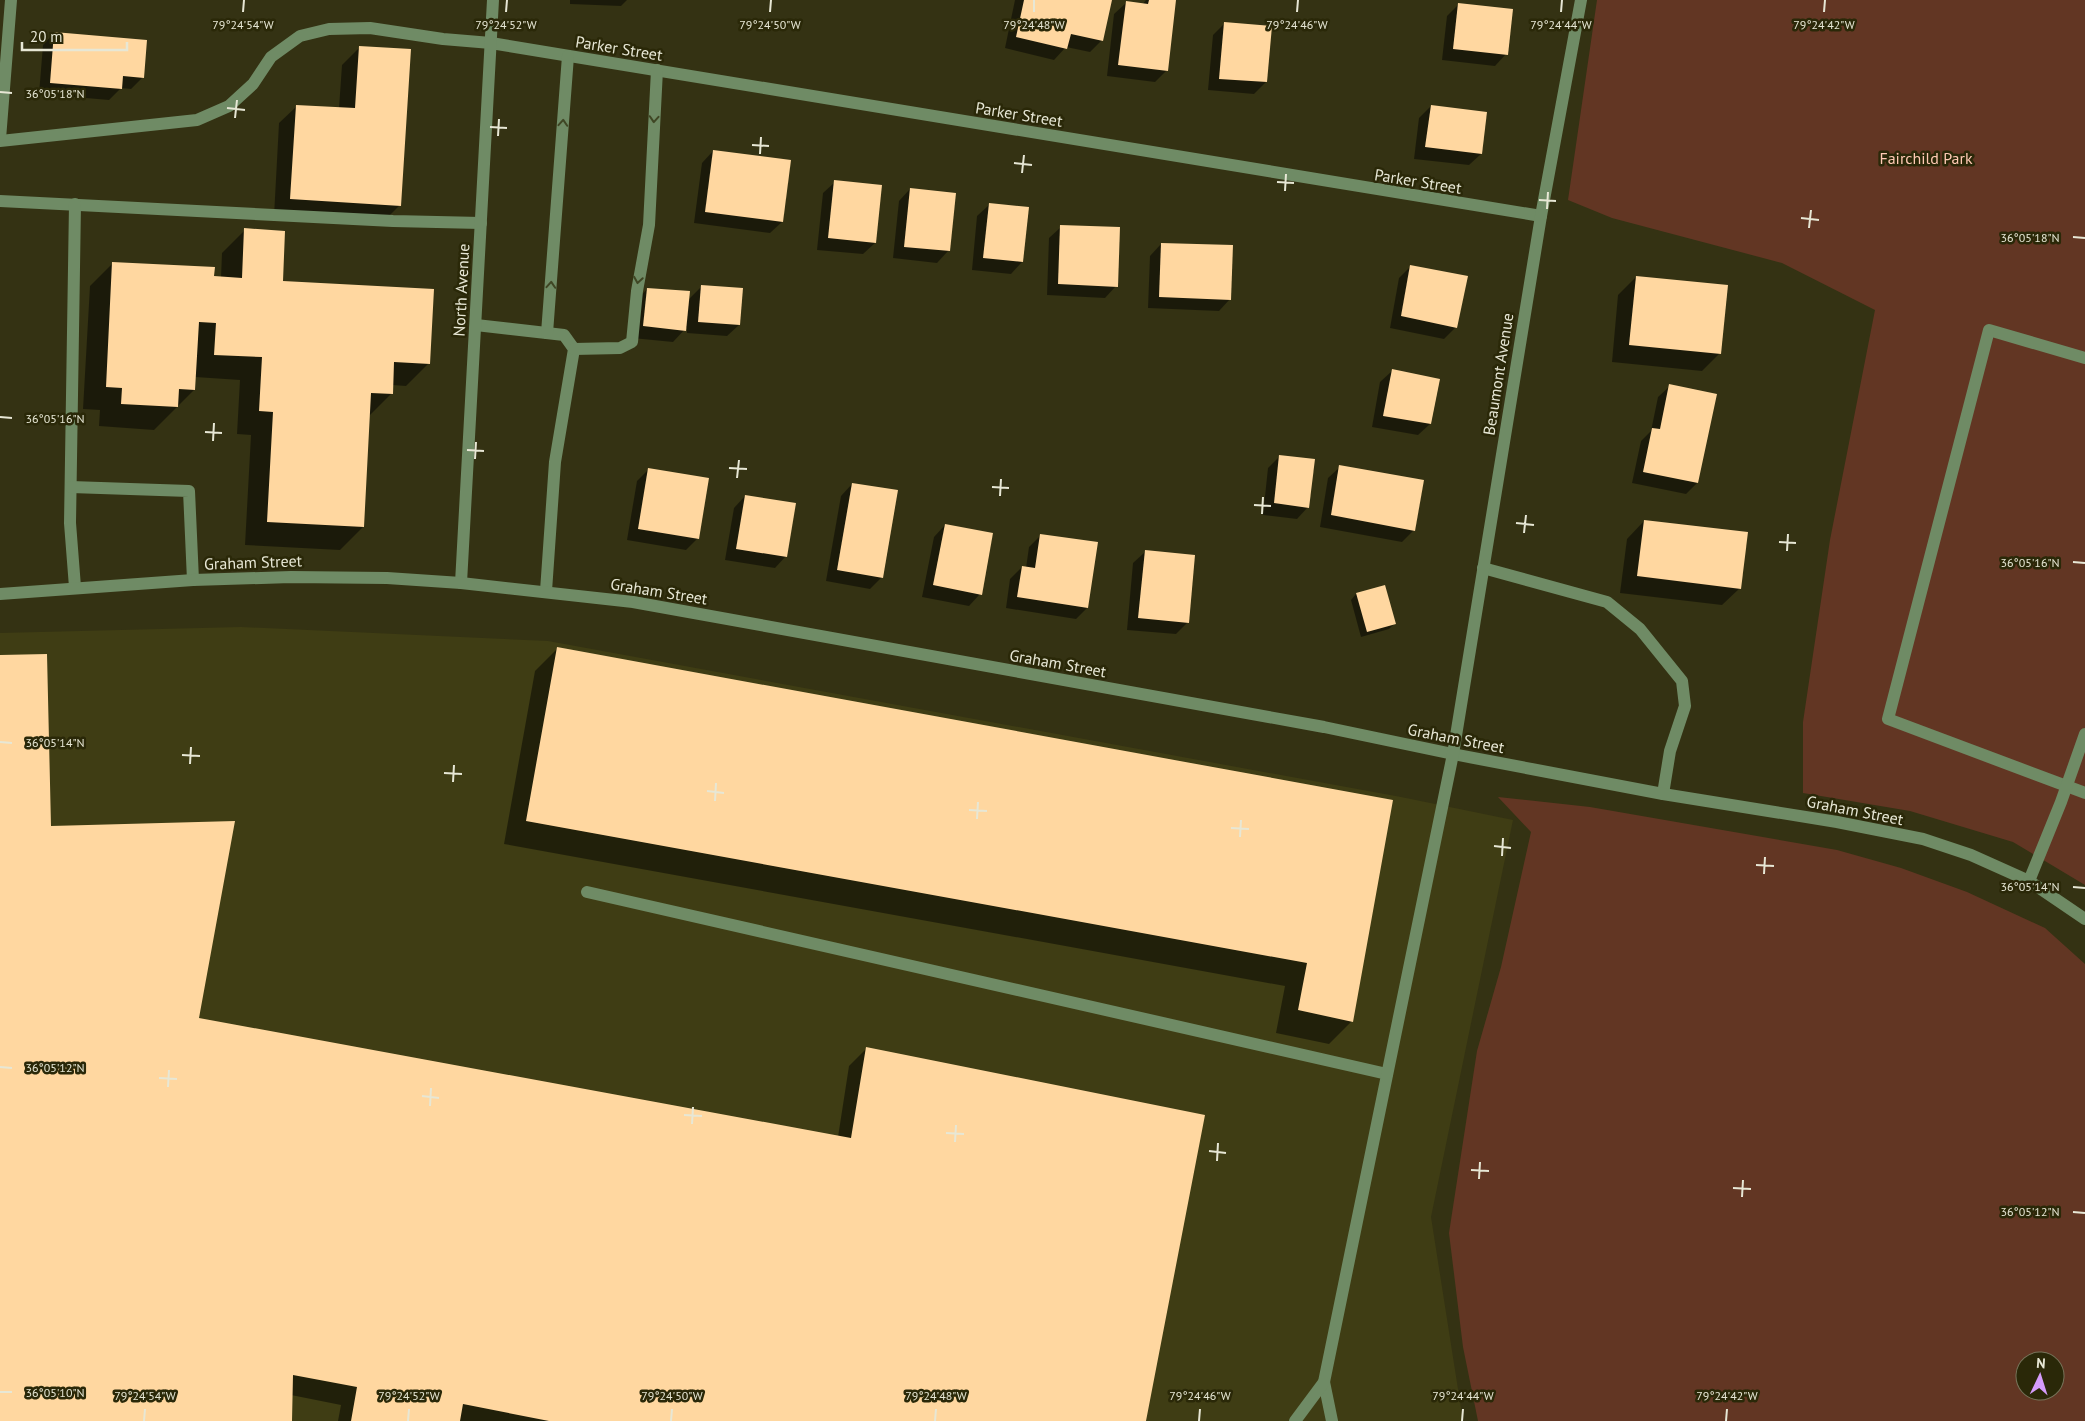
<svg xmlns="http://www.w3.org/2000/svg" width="2085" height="1421" font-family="'PT Sans',sans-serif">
  <rect width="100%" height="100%" fill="#343213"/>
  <path fill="#3f3d14" d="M241 627 548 641 1401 797 1513 820 1431 1217 1463 1421H0V633Z"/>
  <g fill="#623623" fill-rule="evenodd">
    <path d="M1597 0H2085V885L2013 842 1910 811 1803 793V722L1830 540 1875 310 1782 263 1612 218 1568 200Z"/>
    <path d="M1498 797 1590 807 1837 850 1901 868 1967 892 2045 928 2085 964V1421H1478L1463 1347 1449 1233 1477 1051 1501 967 1531 832ZM2025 1361H2055V1391H2025Z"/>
  </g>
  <g fill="#0007">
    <path d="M570 0H627L621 6 570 4Z"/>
    <path d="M1015 0H1111L1102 40 1090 52 1066 47 1054 60 1005 48Z"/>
    <path d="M1146 0H1175L1167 70 1155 82 1107 76 1114 14 1126 3 1142 5Z"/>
    <path d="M1459 4 1506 54 1495 66 1442 60 1447 16Z"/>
    <path d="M1225 23 1266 82 1254 94 1208 90 1213 35Z"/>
    <path d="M54 33 143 77 131 89 121 88 109 100 39 94 43 45Z"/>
    <path d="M359 48 399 206 382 223 274 216 279 123 297 106 339 108 342 65Z"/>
    <path d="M1431 106 1481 154 1469 165 1414 159 1419 118Z"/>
    <path d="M713 151 782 222 770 233 694 223 702 163Z"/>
    <path d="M835 182 875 243 863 254 817 250 823 193Z"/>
    <path d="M910 189 954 194 948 251 937 263 893 258 899 201Z"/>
    <path d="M989 205 1022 262 1011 274 972 270 977 216Z"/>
    <path d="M1061 227 1116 286 1105 298 1047 295 1049 238Z"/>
    <path d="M245 230 281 283 429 363 406 386 392 385 391 394 368 417 363 527 340 550 245 545 251 435 237 434 240 380 195 377 194 390 154 430 99 426 100 410 83 409 90 286 113 263 221 278 222 253Z"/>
    <path d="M1161 244 1230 299 1219 311 1148 308 1150 256Z"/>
    <path d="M1411 266 1456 327 1444 339 1390 328 1399 278Z"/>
    <path d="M1636 277 1726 287 1719 354 1702 371 1612 362 1618 295Z"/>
    <path d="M702 286 739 325 727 336 687 333V327L673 342 632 338 636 301 647 289 688 300Z"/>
    <path d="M1392 371 1430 424 1418 435 1372 427 1380 382Z"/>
    <path d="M1670 386 1697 483 1686 494 1632 483 1641 441 1651 431 1658 397Z"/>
    <path d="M1280 456 1308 507 1297 519 1263 515 1268 468Z"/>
    <path d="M1340 467 1414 530 1402 542 1320 527 1328 478Z"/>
    <path d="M649 469 698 538 686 550 627 540 637 481Z"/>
    <path d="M852 484 882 577 870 589 826 581 841 496Z"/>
    <path d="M745 496 786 556 775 568 725 560 734 508Z"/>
    <path d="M1644 521 1740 588 1722 605 1620 593 1627 539Z"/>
    <path d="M945 525 980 594 969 606 922 597 934 537Z"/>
    <path d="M1041 535 1087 608 1076 619 1006 608 1010 579 1022 567 1026 568 1029 547Z"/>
    <path d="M1145 552 1188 622 1176 634 1127 630 1133 563Z"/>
    <path d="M1384 586 1395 623 1389 629 1361 637 1351 600 1356 594Z"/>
    <path d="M558 648 1391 801 1352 1021 1329 1044 1276 1033 1285 986 504 844 535 671Z"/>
    <path d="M0 656 50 828 198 1019 838 1137 849 1066 867 1048 1145 1421H338L341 1405 291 1395V1421H0Z"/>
  </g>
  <g fill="#ffd7a0">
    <path d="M1024 0H1112L1103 41 1071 34 1067 49 1016 37Z"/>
    <path d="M1149 0H1176L1168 71 1118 65 1126 1 1148 4Z"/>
    <path d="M1458 3 1513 9 1508 55 1453 49Z"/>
    <path d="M1224 22 1272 26 1267 82 1219 79Z"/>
    <path d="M54 32 147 40 144 78 123 76 122 89 50 83Z"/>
    <path d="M359 46 411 49 401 206 290 199 296 105 355 108Z"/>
    <path d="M1431 105 1487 112 1482 154 1425 147Z"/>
    <path d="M713 150 791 160 783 222 705 212Z"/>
    <path d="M834 180 882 185 876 243 828 238Z"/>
    <path d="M910 188 956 193 950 251 904 247Z"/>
    <path d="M989 203 1029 207 1023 262 983 258Z"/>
    <path d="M1060 225 1120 227 1118 287 1058 284Z"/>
    <path d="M244 228 285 231 283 281 434 289 430 364 394 362 393 394 371 393 364 527 267 522 273 412 259 411 262 357 214 355 216 323 199 322 195 390 179 389 178 407 121 404 122 388 106 387 112 262 215 267 214 276 242 278Z"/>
    <path d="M1161 243 1233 245 1231 300 1159 297Z"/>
    <path d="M1410 265 1468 276 1457 328 1401 316Z"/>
    <path d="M1636 276 1728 285 1721 354 1629 345Z"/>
    <path d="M701 285 743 288 740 325 698 322Z"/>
    <path d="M647 288 690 291 686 331 643 326Z"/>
    <path d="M1392 369 1440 379 1431 424 1383 416Z"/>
    <path d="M1669 384 1717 394 1698 483 1643 472 1652 428 1660 429Z"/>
    <path d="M1279 455 1315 459 1309 508 1274 503Z"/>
    <path d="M1339 465 1424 480 1415 531 1331 515Z"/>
    <path d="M648 468 709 478 699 539 638 529Z"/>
    <path d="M852 483 898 490 883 578 837 570Z"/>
    <path d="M745 495 796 503 787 557 736 549Z"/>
    <path d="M1644 520 1748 532 1741 589 1637 576Z"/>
    <path d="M945 524 993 533 982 595 933 585Z"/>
    <path d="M1040 534 1098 542 1088 608 1017 597 1022 566 1035 568Z"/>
    <path d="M1145 550 1195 555 1189 623 1138 618Z"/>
    <path d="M1385 585 1396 624 1367 632 1356 593Z"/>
    <path d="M557 647 1393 800 1353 1022 1298 1010 1307 963 526 821Z"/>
    <path d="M47 654 51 826 235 821 199 1018 851 1138 866 1047 1205 1115 1146 1421H549L463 1404 460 1421H351L357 1387 293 1375 292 1421H0V655Z"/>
  </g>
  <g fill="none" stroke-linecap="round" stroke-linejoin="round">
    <g stroke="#6f8b65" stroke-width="12">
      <path d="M0 139 11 0"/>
      <path d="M0 141 197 120 229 106 253 84 271 57 300 36 329 29 370 28 443 39 491 43 1541 216"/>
      <path d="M0 201 393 221 481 223"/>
      <path d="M75 204 70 523 75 587"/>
      <path d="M476 325 564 335 574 349 555 462 546 591"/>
      <path d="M547 333 568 56"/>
      <path d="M574 349 620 348 632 342 637 291 649 225 657 70"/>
      <path d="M2085 358 1989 330 1888 719 2085 793"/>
      <path d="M71 487 189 491 193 580"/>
      <path d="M1483 568 1607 602 1640 629 1682 681 1685 706 1670 751 1663 794"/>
      <path d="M461 583 493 0"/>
      <path d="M0 594 193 580 291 577 387 578 461 583 633 602 1324 727 1453 754 1663 794 1837 822 1923 839 1971 855 2029 881 2085 919"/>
      <path d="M2029 881 2061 802 2085 734"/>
      <path d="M587 892 1387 1074"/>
      <path d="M1324 1382 1332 1421"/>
      <path d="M1295 1421 1324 1382 1453 754 1541 216 1581 0"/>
    </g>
  </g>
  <defs><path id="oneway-chevron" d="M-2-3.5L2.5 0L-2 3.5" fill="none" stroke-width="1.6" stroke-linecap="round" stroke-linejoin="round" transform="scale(1.25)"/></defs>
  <g stroke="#3f4624">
    <use href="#oneway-chevron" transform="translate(654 119) rotate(94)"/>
    <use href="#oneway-chevron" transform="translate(563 123) rotate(-86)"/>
    <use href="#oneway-chevron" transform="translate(638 280) rotate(99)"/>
    <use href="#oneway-chevron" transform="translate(551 285) rotate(-86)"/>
  </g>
  <path fill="none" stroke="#e7e7d5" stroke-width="2" d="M243 12 244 0M506 12 507 0M770 12 771 0M1034 12V0M1297 12 1298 0M1561 12 1562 0M1824 12 1825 0M0 92 12 93M227 108 245 110M235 118 237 100M490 127 507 128M498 136 499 119M752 145 769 146M760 154 761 137M1014 163 1032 165M1022 173 1024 155M1277 182 1294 183M1285 191 1286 174M1539 200 1556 201M1547 209 1548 192M1801 218 1819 220M1809 228 1811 210M2073 237 2085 238M0 417 12 418M205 432 222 433M213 441 214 423M467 450 484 451M475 459 476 442M729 468 747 469M737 478 739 460M992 487 1009 488M1000 496 1001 479M1254 505 1271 506M1262 514 1263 497M1516 523 1534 525M1524 533 1526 515M1779 542 1796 543M1787 551 1788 534M2073 562 2085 563M0 742 12 743M182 755 200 756M190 764 191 747M444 773 462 774M453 782 454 765M707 791 724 793M715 801 716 783M969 810 987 811M977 819 978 802M1231 828 1249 829M1240 837 1241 820M1494 846 1511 848M1502 856 1503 838M1756 865 1774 866M1764 874 1765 857M2073 887 2085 888M0 1067 12 1068M159 1078 177 1079M168 1087 169 1070M422 1096 439 1098M430 1106 431 1088M684 1115 702 1116M692 1124 693 1107M946 1133 964 1134M955 1142 956 1125M1209 1151 1226 1153M1217 1161 1218 1143M1471 1170 1489 1171M1479 1179 1480 1162M1733 1188 1751 1189M1742 1197 1743 1180M2073 1212 2085 1213M0 1392H12M144 1421 145 1409M408 1421 409 1409M671 1421 672 1409M935 1421 936 1409M1199 1421 1200 1409M1462 1421 1463 1409M1726 1421 1727 1409"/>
  <g text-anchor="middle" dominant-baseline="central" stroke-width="5" stroke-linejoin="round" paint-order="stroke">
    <g font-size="16" fill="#e7e7d5" stroke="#2a2808">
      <text transform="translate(619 48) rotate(9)">Parker Street</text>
      <text transform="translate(1019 114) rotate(9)">Parker Street</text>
      <text transform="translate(1418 181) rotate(9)">Parker Street</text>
      <text transform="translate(461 290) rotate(-87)">North Avenue</text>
      <text transform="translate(1498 374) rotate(-81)">Beaumont Avenue</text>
      <text transform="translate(253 562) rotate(-2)">Graham Street</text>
      <text transform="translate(659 591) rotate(9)">Graham Street</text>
      <text transform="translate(1058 663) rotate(10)">Graham Street</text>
      <text transform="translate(1456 738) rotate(11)">Graham Street</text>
      <text transform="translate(1855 810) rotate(11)">Graham Street</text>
    </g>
    <g font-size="16" fill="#ffcab4" stroke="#2a2808">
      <text x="1926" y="158">Fairchild Park</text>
    </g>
  </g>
  <g font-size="12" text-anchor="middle" fill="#e7e7d5" stroke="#2a2808" stroke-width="5" stroke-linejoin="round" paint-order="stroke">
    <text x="243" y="29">79°24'54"W</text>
    <text x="506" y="29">79°24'52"W</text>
    <text x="770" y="29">79°24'50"W</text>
    <text x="1034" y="29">79°24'48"W</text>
    <text x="1297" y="29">79°24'46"W</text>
    <text x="1561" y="29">79°24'44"W</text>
    <text x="1824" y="29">79°24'42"W</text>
    <text x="55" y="98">36°05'18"N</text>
    <text x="2030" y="242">36°05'18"N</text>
    <text x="55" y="423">36°05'16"N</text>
    <text x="2030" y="567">36°05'16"N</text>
    <text x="55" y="747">36°05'14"N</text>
    <text x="2030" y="891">36°05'14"N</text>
    <text x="55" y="1072">36°05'12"N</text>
    <text x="2030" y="1216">36°05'12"N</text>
    <text x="55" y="1397">36°05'10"N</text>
    <text x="145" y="1400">79°24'54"W</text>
    <text x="409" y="1400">79°24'52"W</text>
    <text x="672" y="1400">79°24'50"W</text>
    <text x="936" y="1400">79°24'48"W</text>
    <text x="1200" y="1400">79°24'46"W</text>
    <text x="1463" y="1400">79°24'44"W</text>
    <text x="1727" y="1400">79°24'42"W</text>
  </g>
  <g transform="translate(2040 1376) rotate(4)"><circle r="24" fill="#2a2808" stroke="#76745a"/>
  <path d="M0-4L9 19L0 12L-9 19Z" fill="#d59cfb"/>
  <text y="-8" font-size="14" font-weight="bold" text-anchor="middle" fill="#e7e7d5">N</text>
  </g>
  <path d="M22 42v8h105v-8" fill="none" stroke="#e7e7d5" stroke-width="2.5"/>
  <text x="30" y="42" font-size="15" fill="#e7e7d5" stroke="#2a2808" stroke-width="4" paint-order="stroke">20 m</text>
</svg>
